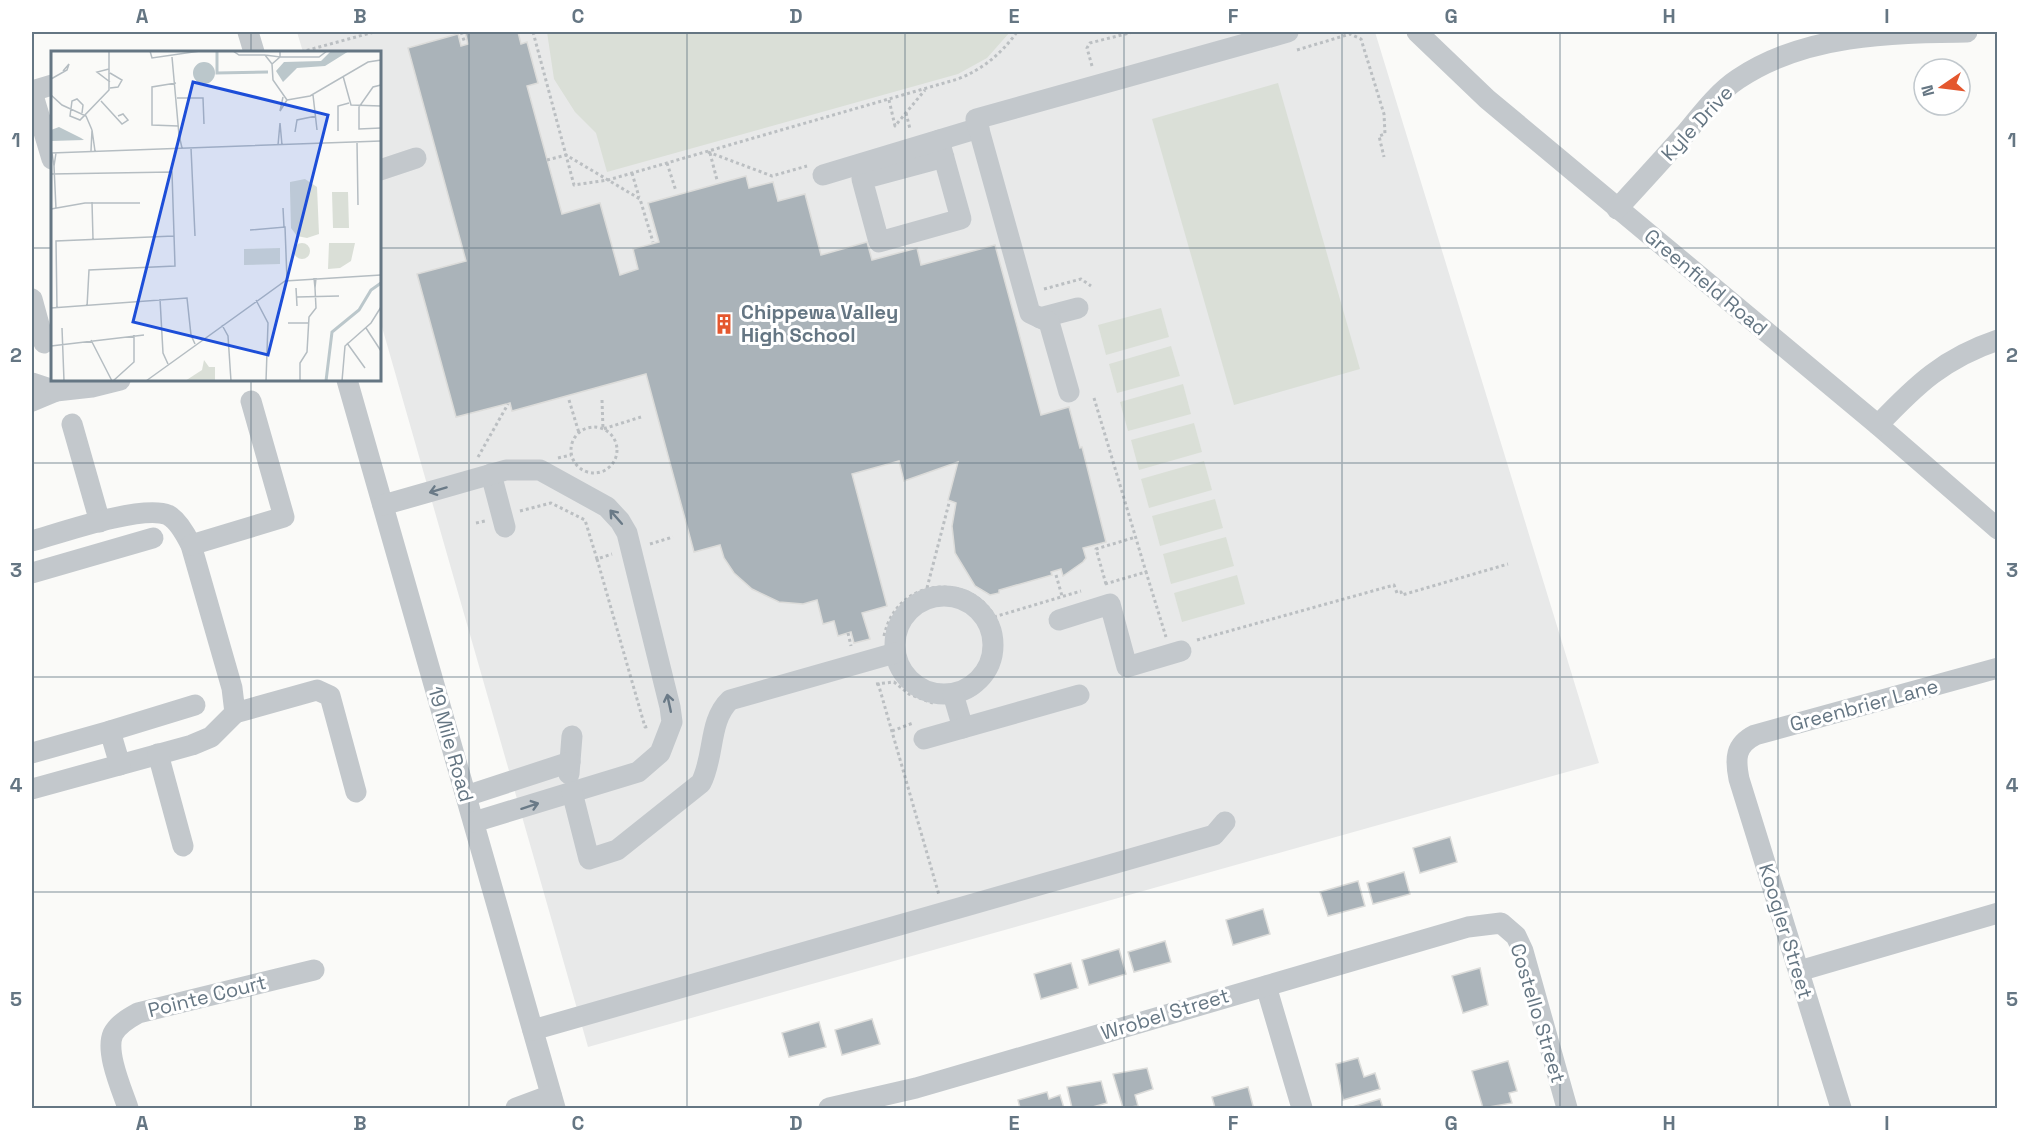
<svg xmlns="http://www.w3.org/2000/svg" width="2029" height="1140" font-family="'Space Grotesk',sans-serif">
  <rect width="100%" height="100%" fill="#fafaf8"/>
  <path fill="#e8e9e9" d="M297 32H1375L1599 763 588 1047 380 320V52H303Z"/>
  <g fill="#dadfd7">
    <path d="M547 32H1010L987 58 958 74 607 172 596 133 575 112 554 79Z"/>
    <path d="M1278 83 1360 369 1234 405 1152 119Z"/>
    <path d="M1161 308 1169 337 1106 355 1098 325Z"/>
    <path d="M1171 346 1180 376 1117 393 1109 364Z"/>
    <path d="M1183 384 1191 414 1128 431 1120 402Z"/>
    <path d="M1194 423 1202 452 1139 470 1131 440Z"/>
    <path d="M1204 461 1212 490 1149 508 1141 479Z"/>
    <path d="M1215 499 1223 528 1160 546 1152 516Z"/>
    <path d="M1226 537 1234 566 1171 584 1163 554Z"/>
    <path d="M1237 575 1245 604 1182 622 1174 593Z"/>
  </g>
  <g fill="#aab3b9" stroke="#dcdcda" stroke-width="1.5">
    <path d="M465 32H518L521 44 527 42 538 83 527 86 562 214 600 203 620 275 638 269 633 249 659 242 648 203 746 176 749 188 773 182 778 201 805 194 821 255 867 242 872 260 917 248 921 265 995 245 1041 415 1069 407 1080 448 1082 447 1106 542 1083 548 1086 558 1083 562 1063 576 1061 569 1051 572 1052 575 999 590V593L990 595 975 586 955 553 952 526 956 503 948 500 958 462 904 481 899 461 852 474 887 606 862 613 870 639 854 643 851 632 838 636 834 621 823 624 817 600 803 604 779 602 752 589 734 573 724 558 720 545 694 552 646 374 512 411 510 403 456 417 417 274 466 261 408 48 458 34 461 46 468 44Z"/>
    <path d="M1450 837 1457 862 1420 873 1413 848Z"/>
    <path d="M1404 872 1410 894 1373 904 1367 883Z"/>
    <path d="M1358 881 1365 906 1328 916 1320 892Z"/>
    <path d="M1263 909 1270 934 1233 945 1226 920Z"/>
    <path d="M1165 941 1171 962 1134 972 1128 952Z"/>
    <path d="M1119 949 1126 974 1089 985 1082 960Z"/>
    <path d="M1071 963 1078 988 1041 999 1034 974Z"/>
    <path d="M1480 968 1488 1005 1463 1013 1452 976Z"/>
    <path d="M872 1019 880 1044 842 1055 835 1030Z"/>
    <path d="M819 1022 826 1047 789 1057 782 1033Z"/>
    <path d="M1358 1058 1364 1077 1375 1073 1380 1089 1343 1100 1336 1064Z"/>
    <path d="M1508 1061 1517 1091 1509 1093 1512 1103 1483 1108 1472 1071Z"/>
    <path d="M1147 1068 1153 1089 1135 1095 1138 1106 1123 1108 1113 1074Z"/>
    <path d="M1101 1081 1107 1103 1089 1108H1072L1067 1087Z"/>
    <path d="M1248 1087 1253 1106 1251 1108H1215L1212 1097Z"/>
    <path d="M1047 1092 1049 1099 1060 1095 1064 1108H1020L1018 1100Z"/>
    <path d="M1380 1099 1383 1108H1353L1352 1107Z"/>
  </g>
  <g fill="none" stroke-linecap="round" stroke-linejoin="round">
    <g stroke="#bbbfc2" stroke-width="3" stroke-dasharray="3 3" stroke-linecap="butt">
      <path d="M461 32 465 43"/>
      <path d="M533 32 574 185 608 180 958 79C983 69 1001 54 1017 32"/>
      <path d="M1297 50 1350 34 1361 39 1384 114 1385 134 1379 136 1384 157"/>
      <path d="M301 52 374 32"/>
      <path d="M1092 66 1087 48 1090 43 1133 32"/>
      <path d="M889 100 895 126 925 90"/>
      <path d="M906 113 910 129"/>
      <path d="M708 152 772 176 807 166"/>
      <path d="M710 153 717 180"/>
      <path d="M547 160 566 155 640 199 653 242"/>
      <path d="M667 163 676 191"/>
      <path d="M632 173 639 197"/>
      <path d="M1044 289 1081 279 1091 286"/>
      <path d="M1094 398 1146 572"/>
      <path d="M569 400 579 433"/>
      <path d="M602 400 603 429 641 417"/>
      <circle cx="594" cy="450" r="23"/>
      <path d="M478 457 508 404"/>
      <path d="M558 458 571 455"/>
      <path d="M520 511 551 503 585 520 597 559 612 554"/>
      <path d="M476 523 485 521"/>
      <path d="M650 544 673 537"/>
      <path d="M597 559 645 727 649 726"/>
      <path d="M1056 575 1062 596"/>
      <path d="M1105 584 1146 572 1166 637"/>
      <path d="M1106 584 1096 549 1136 537"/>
      <path d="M927 588 949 503"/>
      <path d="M994 617 1081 591"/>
      <path d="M848 633 851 646"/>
      <path d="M884 636C900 562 1006 576 1001 650 999 669 989 685 973 695"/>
      <path d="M1197 640 1394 585 1397 593 1401 592 1402 595 1508 564"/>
      <path d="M878 683 939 895"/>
      <path d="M876 684 894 682 909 694 935 704"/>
      <path d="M892 731 913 723"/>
    </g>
    <g stroke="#c3c8cc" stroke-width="21">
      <path d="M248 32 254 52"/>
      <path d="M1417 32 1487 99 1878 425 1998 529"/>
      <path d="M32 91 52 85"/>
      <path d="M32 92 52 159"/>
      <path d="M939 140 961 219 879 242 862 179 944 157"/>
      <path d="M380 170 416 158"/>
      <path d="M823 175 979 128"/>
      <path d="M1617 209C1640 184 1662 160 1685 134 1701 115 1717 93 1738 79 1805 34 1890 33 1967 32"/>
      <path d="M32 299 44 343"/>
      <path d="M1040 318 1078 308"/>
      <path d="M347 380 555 1108"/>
      <path d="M32 383 56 391 32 401"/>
      <path d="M56 391 92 387 120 380"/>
      <path d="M1069 392 1049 322 1030 313 976 119 1288 32"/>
      <path d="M72 424 100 522"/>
      <path d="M1878 425C1916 385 1944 358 1998 340"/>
      <path d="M491 474 505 527"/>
      <path d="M383 505 506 470H540L607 507 620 521 627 533 670 707 672 722 660 753 638 772 474 822"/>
      <path d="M32 541C60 533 143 504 168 515 178 520 186 535 191 545L232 688 235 713 211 737 192 745 32 789"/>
      <path d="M191 545 284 517 251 401"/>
      <path d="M32 573 153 538"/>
      <circle cx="944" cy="645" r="49"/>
      <path d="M1059 620 1110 604 1127 667 1181 651"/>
      <path d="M953 694 963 728"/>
      <path d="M235 713 317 690 330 696 356 792"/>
      <path d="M110 731 195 705"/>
      <path d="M924 739 1079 695"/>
      <path d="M32 753 110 731 120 765"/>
      <path d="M158 754 183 846"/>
      <path d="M569 774 572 736"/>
      <path d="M572 792 589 859 617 850 701 783C715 756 708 721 730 700L895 653"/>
      <path d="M466 796 570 762"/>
      <path d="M1799 971 1998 913"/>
      <path d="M1266 986 1302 1108"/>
      <path d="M533 1030 1214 835 1225 822"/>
      <path d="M128 1108C122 1090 105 1052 113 1034 118 1024 129 1018 138 1013L314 970"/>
      <path d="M516 1108 551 1095"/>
      <path d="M829 1108 916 1088 1468 927 1501 923 1516 936 1523 951 1567 1108"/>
      <path d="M1841 1108 1739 779C1735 759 1735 745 1755 735L1998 668"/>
    </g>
  </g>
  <defs><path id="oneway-shaft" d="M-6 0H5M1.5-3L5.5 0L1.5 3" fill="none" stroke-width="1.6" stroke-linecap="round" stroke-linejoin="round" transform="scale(1.5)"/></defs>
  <g stroke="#6a7a87">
    <use href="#oneway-shaft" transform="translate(438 490) rotate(163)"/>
    <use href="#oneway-shaft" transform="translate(616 517) rotate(-131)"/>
    <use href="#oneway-shaft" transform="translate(669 703) rotate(-102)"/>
    <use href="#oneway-shaft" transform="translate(530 806) rotate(-18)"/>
  </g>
  <path fill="none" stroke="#657683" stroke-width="1.5" stroke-opacity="0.55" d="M251 32V52M469 32V1108M687 32V1108M905 32V1108M1124 32V1108M1342 32V1108M1560 32V1108M1778 32V1108M32 248H52M380 248H1998M251 380V1108M32 463H1998M32 677H1998M32 892H1998"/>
  <defs>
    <g id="building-bare" transform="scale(1.62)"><path d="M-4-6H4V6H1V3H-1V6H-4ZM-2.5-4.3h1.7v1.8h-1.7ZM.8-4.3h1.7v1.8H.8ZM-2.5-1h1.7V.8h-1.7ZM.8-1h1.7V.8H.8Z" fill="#e4572e" stroke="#fff" stroke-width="2.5" paint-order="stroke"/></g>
  </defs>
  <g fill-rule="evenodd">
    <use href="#building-bare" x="724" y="324"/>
  </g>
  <g text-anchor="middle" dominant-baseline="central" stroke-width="6" stroke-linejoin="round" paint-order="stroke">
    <g font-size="20" fill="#657683" stroke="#fff">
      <text transform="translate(1697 123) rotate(-47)">Kyle Drive</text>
      <text transform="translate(1706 282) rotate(40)">Greenfield Road</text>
      <text transform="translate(1864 705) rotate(-15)">Greenbrier Lane</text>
      <text transform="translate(451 744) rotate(74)">19 Mile Road</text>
      <text transform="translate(1786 931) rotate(73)">Koogler Street</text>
      <text transform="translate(207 996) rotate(-14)">Pointe Court</text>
      <text transform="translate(1538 1013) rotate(73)">Costello Street</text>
      <text transform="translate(1165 1014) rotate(-17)">Wrobel Street</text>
    </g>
    <g font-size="20" font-weight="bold" fill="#657683" stroke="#fff" text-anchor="start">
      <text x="741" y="312">Chippewa Valley<tspan x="741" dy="23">High School</tspan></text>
    </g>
  </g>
  <g transform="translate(51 51)">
    <rect width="330" height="330" fill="#fafaf8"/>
    <path d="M153 309 158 316H164V330H134L151 319Z" fill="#dadfd7"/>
    <path d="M254 128 266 136 268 183 256 187 246 185 240 177 239 139V131ZM281 141H297L298 177H282ZM278 192H304L300 210 289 217 277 218ZM243 200a8 8 0 1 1 16 0a8 8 0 1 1-16 0ZM229 197V213L193 214V198Z" fill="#dadfd7"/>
    <path d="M280 0H298L274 15 246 17 232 31 225 20 233 11 270 10ZM142 22a11 11 0 1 1 22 0a11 11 0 1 1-22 0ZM8 76 30 87 33 89 0 90V79Z" fill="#bbc7cb"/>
    <path fill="none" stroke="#bbc7cb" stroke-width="3" d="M166 0V22L217 21M275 330 281 281 308 259 320 239 330 232"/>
    <path fill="none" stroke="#b5bdc2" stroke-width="1.5" d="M99 0 101 7 149 0M182 0 188 4H214L221 13M214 4 229 6V0M121 6 128 84M58 18 46 21 59 31M59 22 71 29 67 36 59 37M292 25 300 54 330 55M0 28 16 19 18 13 12 20M125 32 101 36V74L127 75M330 34 322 36 308 56V78L330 77M0 44 11 54 35 65 41 79M262 44 266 79M232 46 229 60 236 49M126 47H152L153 73M236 49 259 45 317 11 330 9M236 49 222 29 221 13 229 6H268L276 0M50 50 71 73 77 69 72 63 67 65M31 62 32 54 26 48 21 50 19 65 29 69 58 39V0M287 80V55L298 52M244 81 246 69 265 65M306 91 307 154M227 94 229 72 231 94M126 97 128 84 131 97M140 97 144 185M40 100 41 79 44 100M0 102 330 90M1 102 3 115 5 102M3 115 5 158M0 123 121 121 124 215 38 219 36 256M41 151 42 188M232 157 233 176M0 158 34 152H89M199 179 234 176 236 229M263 227 264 237 265 227M245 237 246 255M246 246 288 245M109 248 112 302 117 313M205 249 217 272 215 330M0 257 136 247 140 284 144 293M6 257 5 190 123 185M237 272H258M171 274 177 285 180 330M11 277 13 330M315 277 330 300M40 289 61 330M296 292 314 317M0 295 93 284M62 330 83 311V284M95 330 234 230 330 224M249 330V312L256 301 258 266 265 257 264 237M291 330 294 295 320 272 330 256"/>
    <path fill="#1d4ed8" fill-opacity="0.15" stroke="#1d4ed8" stroke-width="3" d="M142 31 277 64 217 304 82 271Z"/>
    <rect width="330" height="330" fill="none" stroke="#657683" stroke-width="3"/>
  </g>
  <rect width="2029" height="1140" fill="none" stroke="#ffffff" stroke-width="66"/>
  <g transform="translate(1942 87) rotate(256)"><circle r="28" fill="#ffffff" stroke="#c1c8cd" stroke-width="1.5"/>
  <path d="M0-4.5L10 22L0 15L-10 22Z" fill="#e4572e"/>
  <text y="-9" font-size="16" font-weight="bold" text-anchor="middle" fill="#657683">N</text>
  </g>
  <rect x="33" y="33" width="1963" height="1074" fill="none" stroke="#657683" stroke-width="2"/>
  <g font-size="20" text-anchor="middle" font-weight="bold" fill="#657683">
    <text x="142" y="23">A</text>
    <text x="360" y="23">B</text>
    <text x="578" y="23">C</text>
    <text x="796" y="23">D</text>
    <text x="1014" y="23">E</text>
    <text x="1233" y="23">F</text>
    <text x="1451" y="23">G</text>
    <text x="1669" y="23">H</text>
    <text x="1887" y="23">I</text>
    <text x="16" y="147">1</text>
    <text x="2012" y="147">1</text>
    <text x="16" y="362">2</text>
    <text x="2012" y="362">2</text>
    <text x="16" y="577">3</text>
    <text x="2012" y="577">3</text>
    <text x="16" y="792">4</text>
    <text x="2012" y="792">4</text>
    <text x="16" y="1006">5</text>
    <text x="2012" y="1006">5</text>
    <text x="142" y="1130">A</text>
    <text x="360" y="1130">B</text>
    <text x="578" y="1130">C</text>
    <text x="796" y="1130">D</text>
    <text x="1014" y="1130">E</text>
    <text x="1233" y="1130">F</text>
    <text x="1451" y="1130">G</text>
    <text x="1669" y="1130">H</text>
    <text x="1887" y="1130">I</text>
  </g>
</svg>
